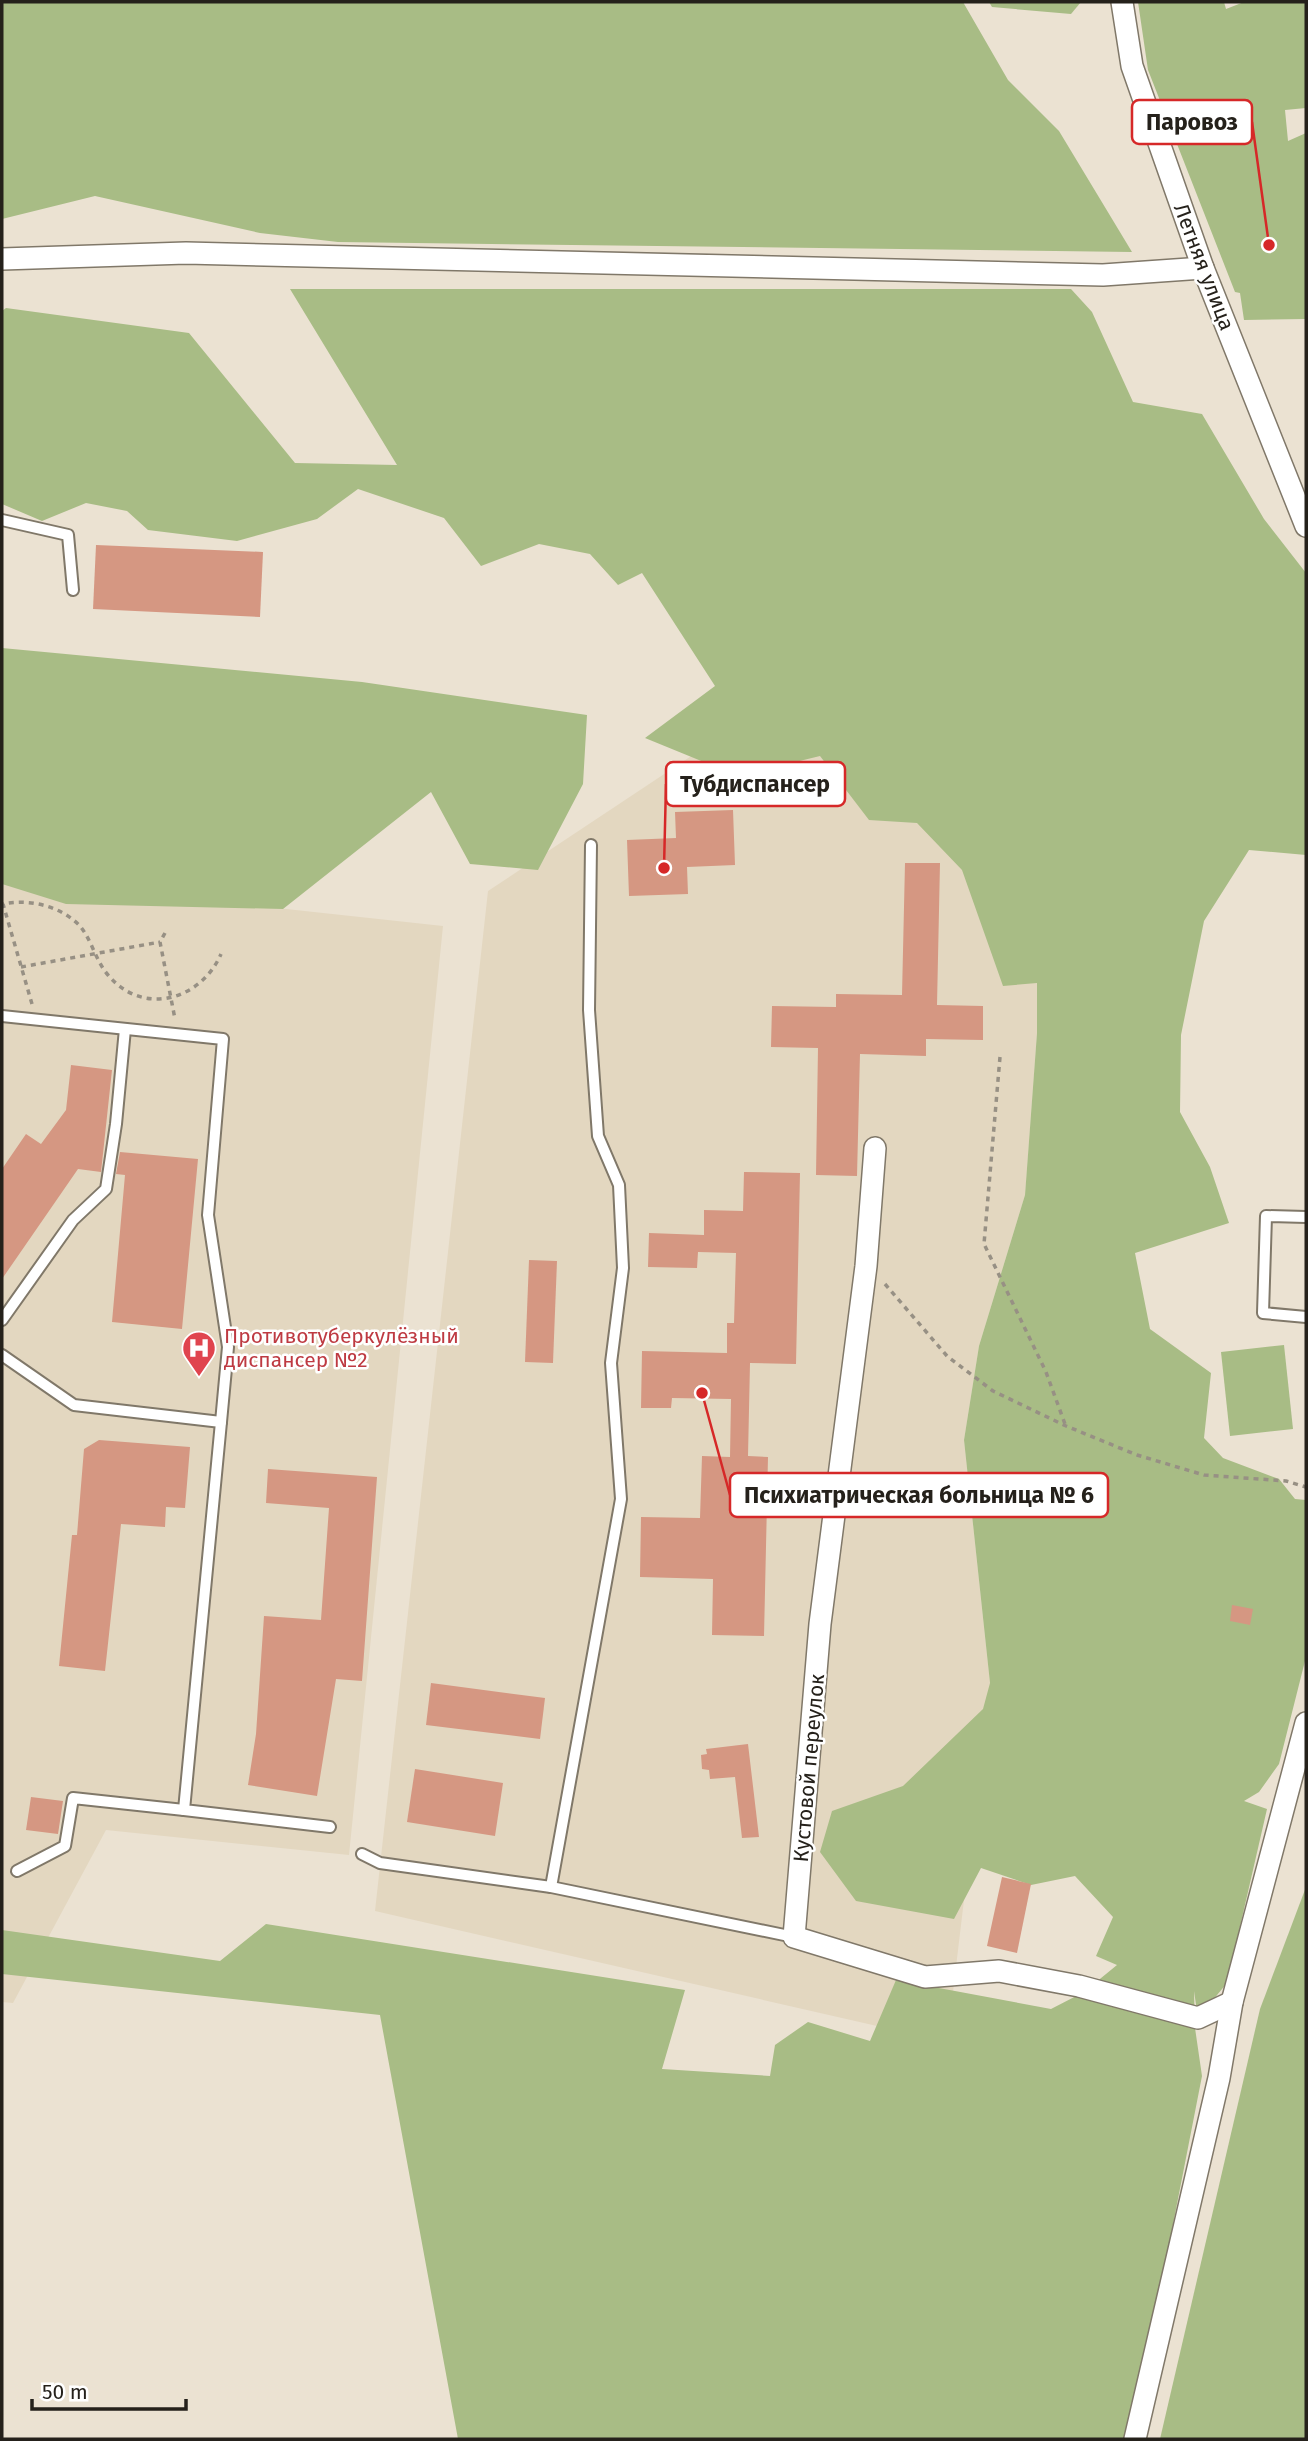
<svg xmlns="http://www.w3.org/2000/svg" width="1308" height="2441" font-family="'Fira Sans',sans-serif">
  <rect width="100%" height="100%" fill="#ebe2d2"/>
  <g fill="#e3d7c0">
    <path d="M735 727 1101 764 1037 982V1033L1025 1195 979 1346 964 1440 990 1683 947 2042 375 1911 488 891Z"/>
    <path d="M2 878 443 926 349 1855 106 1830 13 2003 2 2002Z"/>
  </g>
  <g fill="#a8bc85">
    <path d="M2 2H963L1008 80 1059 131 1132 252 338 242 260 233 95 196 2 219Z"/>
    <path d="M989 2H1081L1071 14 992 7Z"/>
    <path d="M1138 2H1224L1226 9 1244 2H1306V108L1285 110 1288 141 1306 133V319L1244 320 1240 293 1235 292 1148 70Z"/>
    <path d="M290 289H1071L1092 312 1133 402 1202 414 1264 519 1306 573V855L1249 850 1204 921 1181 1035 1180 1112 1210 1167 1229 1223 1135 1253 1150 1329 1211 1373 1204 1438 1223 1458 1279 1479 1295 1499 1306 1500V1657L1279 1764 1259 1792 1244 1801 1267 1809 1227 1983 1198 2018 1194 1991 1195 2028 1202 2076 1150 2342 1124 2439H458L380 2015 2 1974V1930L220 1961 266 1924 685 1990 662 2069 770 2076 775 2045 808 2022 870 2041 896 1980 1051 2009 1084 1992 1117 1965 1096 1956 1113 1917 1075 1876 1031 1885 981 1868 954 1919 856 1901 820 1852 832 1811 903 1786 983 1709 990 1683 964 1440 979 1346 1025 1195 1037 1033V983L1003 986 962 870 917 823 869 820 820 756 738 776 645 738 715 686 642 573 618 585 590 554 539 544 481 566 444 518 358 489 317 519 237 541 148 530 127 511 86 503 42 521 2 504V311L6 308 189 333 295 463 397 465Z"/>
    <path d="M2 648 362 682 587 715 583 784 538 870 470 864 431 792 283 909 66 904 2 884Z"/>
    <path d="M1284 1345 1293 1429 1230 1436 1221 1352Z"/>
    <path d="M1306 1887V2439H1160L1260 2009Z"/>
  </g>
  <g fill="#d59782">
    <path d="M96 545 263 552 260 617 93 609Z"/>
    <path d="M733 810 735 865 687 867 688 894 629 896 627 840 676 838 675 812Z"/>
    <path d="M905 863H940L937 1005 983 1006V1040L926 1039V1056L860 1054 857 1176 816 1175 818 1048 771 1047 772 1006 836 1007V994L902 995Z"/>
    <path d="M71 1065 112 1070 101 1172 78 1169 2 1279V1169L26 1134 41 1144 66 1110Z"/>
    <path d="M120 1152 198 1159 182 1329 112 1322 125 1175 116 1174Z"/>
    <path d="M744 1172 800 1173 796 1364 750 1363 748 1456 768 1457 764 1636 712 1635 713 1579 640 1577 641 1517 700 1518 702 1456 730 1457 731 1399 672 1398 671 1408H641L642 1351 727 1353V1323H734L736 1253 698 1252 697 1268 648 1267 649 1233 704 1235V1210L743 1211Z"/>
    <path d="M529 1260 557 1261 553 1363 525 1362Z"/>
    <path d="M99 1440 190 1447 185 1508 166 1507 165 1527 121 1524 105 1671 59 1666 72 1535H77L84 1449Z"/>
    <path d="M268 1469 377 1477 362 1681 336 1679 317 1796 248 1785 256 1734 264 1616 321 1620 329 1508 266 1503Z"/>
    <path d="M1232 1605 1253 1609 1250 1625 1230 1621Z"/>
    <path d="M431 1683 545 1698 540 1739 426 1725Z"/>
    <path d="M748 1744 759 1837 742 1838 735 1777 710 1779 709 1770 702 1769 701 1755 707 1754 706 1749Z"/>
    <path d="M415 1769 503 1783 495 1836 407 1822Z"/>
    <path d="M31 1797 63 1801 58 1834 26 1830Z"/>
    <path d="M1002 1877 1031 1884 1017 1953 987 1946Z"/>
  </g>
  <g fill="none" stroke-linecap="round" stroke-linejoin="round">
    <g stroke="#807869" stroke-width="14">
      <g id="service">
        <path d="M2 520 68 535 73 590"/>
        <path d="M591 845 589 1010 598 1136 619 1185 623 1268 611 1363 621 1499 551 1887 794 1937"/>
        <path d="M2 1016 223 1039 208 1215 228 1347 221 1422"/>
        <path d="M1306 1217 1266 1216 1263 1313 1306 1317"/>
        <path d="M2 1320 73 1220 106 1189 116 1124 125 1029"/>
        <path d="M2 1355 74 1405 221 1422 184 1810 330 1827"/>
        <path d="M362 1854 380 1863 551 1887"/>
        <path d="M17 1871 65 1846 73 1798 184 1810"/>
      </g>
    </g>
    <g stroke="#807869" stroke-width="24">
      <g id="minor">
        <path d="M1122 2 1132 66 1203 268 1306 526"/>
        <path d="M2 259 186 253 1103 275 1203 268"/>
        <path d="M875 1148 866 1266 820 1624 794 1937 925 1977 999 1971 1079 1986 1198 2018 1232 2002"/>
        <path d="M1135 2439 1219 2078 1232 2002 1306 1723"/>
      </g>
    </g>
    <g stroke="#979084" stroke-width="3.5" stroke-dasharray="5 5" stroke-linecap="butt">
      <path d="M165 933 160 942 175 1019"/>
      <path d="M21 967 160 942"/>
      <path d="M32 1004 3 904C29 899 58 905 78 924 91 937 95 960 108 975 143 1017 201 1000 221 954"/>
      <path d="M1000 1057 984 1244 1046 1372 1065 1424"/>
      <path d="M885 1284 947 1356 993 1391 1066 1426 1137 1455 1204 1475 1286 1481 1306 1487"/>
    </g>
    <use href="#service" stroke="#fff" stroke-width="10"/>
    <use href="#minor" stroke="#fff" stroke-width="21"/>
  </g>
  <defs>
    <g id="hospital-pin" transform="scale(1.75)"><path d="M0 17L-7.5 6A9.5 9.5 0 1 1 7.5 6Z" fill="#e0444e" stroke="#fff"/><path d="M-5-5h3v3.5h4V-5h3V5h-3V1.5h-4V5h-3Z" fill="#fff"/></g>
  </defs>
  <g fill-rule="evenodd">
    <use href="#hospital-pin" x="199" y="1348"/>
  </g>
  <g text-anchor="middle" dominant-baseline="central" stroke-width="5" stroke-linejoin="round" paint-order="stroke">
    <g font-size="21" fill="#25211b" stroke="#fff">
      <text transform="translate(1204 267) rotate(69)">Летняя улица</text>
      <text transform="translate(809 1768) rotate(-85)">Кустовой переулок</text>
    </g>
    <g font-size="21" fill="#be3a42" stroke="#fff" text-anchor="start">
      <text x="224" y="1336">Противотуберкулёзный<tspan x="224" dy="24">диспансер №2</tspan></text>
    </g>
  </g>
  <path fill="none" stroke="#d62828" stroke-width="2.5" d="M1269 245L1252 122M664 868L666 784M702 1393L730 1495"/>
  <g fill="#d62828" stroke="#fff" stroke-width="2.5">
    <circle cx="1269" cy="245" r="7"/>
    <circle cx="664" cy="868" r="7"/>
    <circle cx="702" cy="1393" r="7"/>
  </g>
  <g fill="#fff" stroke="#d62828" stroke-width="2.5">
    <rect x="1132" y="100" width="120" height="44" rx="7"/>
    <rect x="666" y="762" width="179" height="44" rx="7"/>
    <rect x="730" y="1473" width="378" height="44" rx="7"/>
  </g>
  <g font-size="23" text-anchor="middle" font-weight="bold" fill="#25211b">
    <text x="1192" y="130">Паровоз</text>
    <text x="755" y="792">Тубдиспансер</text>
    <text x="919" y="1503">Психиатрическая больница № 6</text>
  </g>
  <rect width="1308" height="2441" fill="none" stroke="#25211b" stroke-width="7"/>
  <path d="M32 2399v10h154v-10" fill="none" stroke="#25211b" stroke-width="3.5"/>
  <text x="42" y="2399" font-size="21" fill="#25211b" stroke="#ffffff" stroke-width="5" paint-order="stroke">50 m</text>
</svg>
